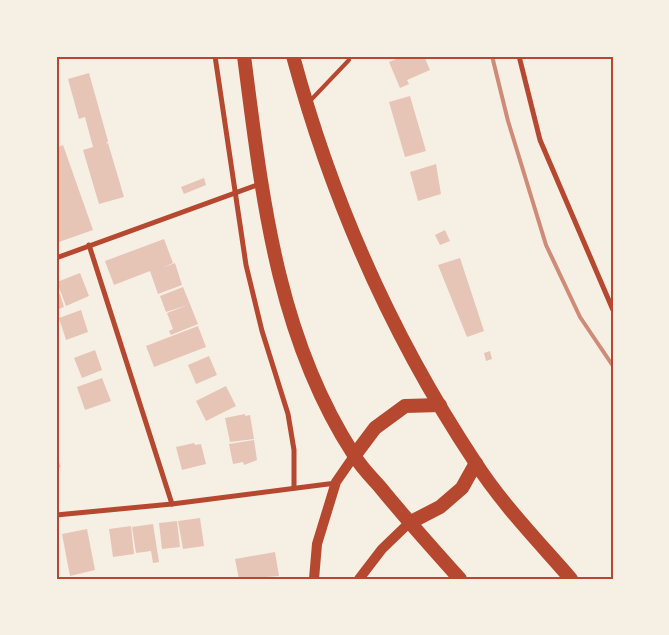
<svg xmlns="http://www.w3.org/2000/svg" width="669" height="635" font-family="'Playfair Display',serif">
  <rect width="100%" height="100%" fill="#f6efe4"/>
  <g fill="#e6c5b7">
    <path d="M404 56H424L430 70 407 80 409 84 400 88 389 62Z"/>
    <path d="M89 73 108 141 106 144 108 143 124 197 99 204 83 150 93 147 85 117 79 119 68 79Z"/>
    <path d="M410 96 426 151 405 157 389 102Z"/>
    <path d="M63 145 93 230 56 243V148Z"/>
    <path d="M436 164 441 194 418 201 410 172Z"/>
    <path d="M204 178 206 185 184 194 181 187Z"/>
    <path d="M445 230 450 241 440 245 435 235Z"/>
    <path d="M164 239 173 263 162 268 175 263 182 285 158 294 150 271 114 285 105 261Z"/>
    <path d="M460 258 484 331 467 337 438 265Z"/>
    <path d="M80 273 89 296 66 306 57 282Z"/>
    <path d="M183 287 198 324 171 335 169 331 173 329 167 313 188 305 166 312 160 296Z"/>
    <path d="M60 294 64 307 56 310V295Z"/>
    <path d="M81 310 88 332 66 340 59 318Z"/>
    <path d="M198 326 206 347 154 367 146 346Z"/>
    <path d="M95 350 102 370 82 378 74 358Z"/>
    <path d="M490 351 492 359 486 361 484 353Z"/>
    <path d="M209 356 217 375 196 384 188 365Z"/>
    <path d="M102 378 111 401 85 410 77 387Z"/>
    <path d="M226 386 236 406 206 421 196 401Z"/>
    <path d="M245 414V416L250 415 254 439 230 442 225 418Z"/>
    <path d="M254 440 257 460 244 465 243 462 233 464 229 444Z"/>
    <path d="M194 443 195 445 201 444 206 464 182 470 176 447Z"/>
    <path d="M56 455 61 467 56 469Z"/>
    <path d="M200 518 204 546 183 549 178 521Z"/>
    <path d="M177 521 180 547 162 549 159 523Z"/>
    <path d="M153 524 159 562 153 563 151 551 136 553 132 527Z"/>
    <path d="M131 526 134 554 113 557 109 529Z"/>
    <path d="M87 529 95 570 70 576 62 534Z"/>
    <path d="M275 552 279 576 239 579 235 559Z"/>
  </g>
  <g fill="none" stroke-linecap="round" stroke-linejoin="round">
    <path stroke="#b5482f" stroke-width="4" d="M309 102 349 60 348 56"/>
    <g stroke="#b5482f" stroke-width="5">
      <path d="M215 56 246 265 262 331 288 414 294 450V488"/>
      <path d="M519 56 540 140 613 310"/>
      <path d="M89 245 172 504"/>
      <path d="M56 258 260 184"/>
      <path d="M56 515 172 504 336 483"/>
    </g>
    <g stroke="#b5482f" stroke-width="10">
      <path d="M314 579 317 544 336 482 354 456"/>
      <path d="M359 579 382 549 409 523"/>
    </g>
    <g stroke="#b5482f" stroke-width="14">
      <path d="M244 56C262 194 276 335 354 455 361 467 371 477 380 487 406 519 433 549 460 579"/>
      <path d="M293 56C332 201 392 337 475 462 502 504 538 541 571 579"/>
      <path d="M354 456 375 428 405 406 440 405"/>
      <path d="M409 523 440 507 462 488 476 463"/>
    </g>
    <path stroke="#cf8b77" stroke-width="4" d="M492 56 508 121 546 245 580 317 613 366"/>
  </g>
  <rect width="669" height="635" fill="none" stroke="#f6efe4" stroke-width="115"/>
  <rect x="58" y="58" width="554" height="520" fill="none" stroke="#b5482f" stroke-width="2"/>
</svg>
